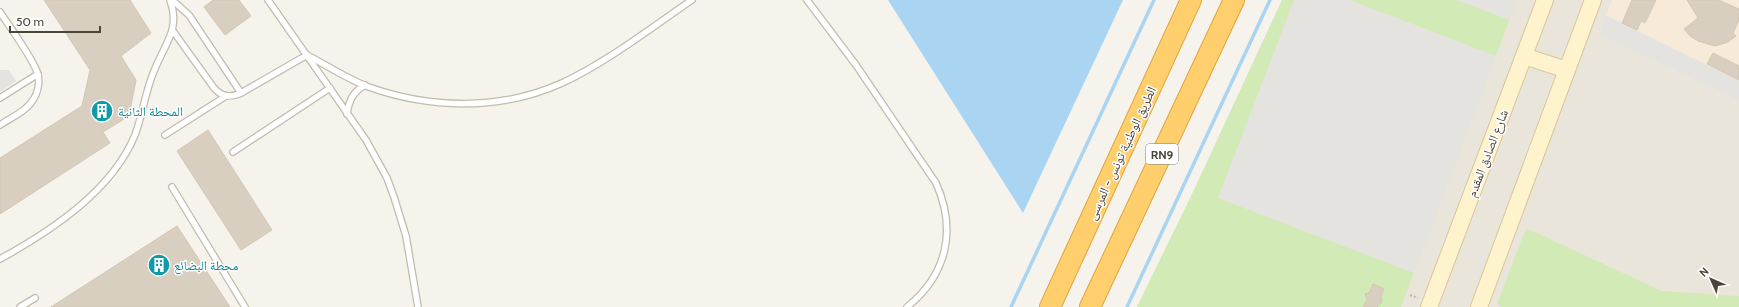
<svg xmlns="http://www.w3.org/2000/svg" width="1739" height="307" font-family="Cabin,'Noto Naskh Arabic',sans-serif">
  <rect width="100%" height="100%" fill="#f6f3ec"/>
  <path fill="#eae5da" d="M1282 0H1739V307H1137L1194 190Z"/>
  <path fill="#f7ead8" d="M1612 0H1739V101L1599 35Z"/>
  <g fill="#d2eab5">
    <path d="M1282 0H1517L1401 307H1137L1194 190Z"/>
    <path d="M1526 228 1662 291 1739 296V307H1502L1497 304Z"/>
  </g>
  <g fill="#e5e3e0">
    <path d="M1294 0H1350L1496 56 1414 273 1218 198Z"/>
    <path d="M1456 0H1517L1510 20Z"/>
    <path d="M1606 15 1739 81V101L1599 35Z"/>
    <path d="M0 70H9L16 81 0 92Z"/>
  </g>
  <path fill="#a9d4f2" d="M888 0H1123L1023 213Z"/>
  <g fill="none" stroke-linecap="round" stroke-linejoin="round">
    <g stroke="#a9d4f2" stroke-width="3.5">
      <path d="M1011 307 1154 0"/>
      <path d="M1127 307 1270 0"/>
    </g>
  </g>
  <g fill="#d8cfc1" stroke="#d3c7b4">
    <path d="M44 0H130L151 33 121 56 136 80 129 116 103 132 110 143 0 214V158L82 106 90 70Z"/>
    <path d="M213 0H239L251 16 225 35 204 7Z"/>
    <path d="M1632 0H1656L1645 23 1641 21 1637 30 1622 23Z"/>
    <path d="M1687 0H1718L1739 9V20L1733 33 1736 36 1728 42 1715 46 1698 41 1690 36 1684 29 1698 18Z"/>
    <path d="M1713 53 1739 66V80L1707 64Z"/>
    <path d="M208 130 272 230 241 250 177 151Z"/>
    <path d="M177 226 230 307H51Z"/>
    <path d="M1373 284 1384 289 1381 295 1382 302 1377 307H1363L1367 300 1365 294 1370 292Z"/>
  </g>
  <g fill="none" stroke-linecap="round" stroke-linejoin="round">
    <g stroke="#c2bbae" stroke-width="8">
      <g id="lane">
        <path d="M172 0 189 15 241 93"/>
        <path d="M268 0 366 140 387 178 394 197 406 236 418 307"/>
        <path d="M807 0 856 65 936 183C957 230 947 275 907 307"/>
        <path d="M0 12C9 26 35 61 38 75 40 85 37 96 30 104 23 113 10 118 0 125"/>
        <path d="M173 31 214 88C222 97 230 98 241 93L307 55"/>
        <path d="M307 55C326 65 346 78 366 86 429 109 500 111 562 83 606 63 652 27 692 0"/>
        <path d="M0 98 38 74"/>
        <path d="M347 114C349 100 353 92 365 85"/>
        <path d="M165 135 226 96"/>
        <path d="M233 152 330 88"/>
        <path d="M172 187 245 307"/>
        <path d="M0 259C51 231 112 191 135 135 143 114 145 92 154 71 164 45 181 29 170 0"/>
        <path d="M20 307 35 298"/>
      </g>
    </g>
    <g stroke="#d6c79b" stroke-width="18">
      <g id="secondary">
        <path d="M1524 56 1567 70"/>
        <path d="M1429 307 1545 0"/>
        <path d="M1479 307 1593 0"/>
      </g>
    </g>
    <g stroke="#e0a43c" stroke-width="22">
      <g id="highway">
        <path d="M1050 307 1191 0"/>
        <path d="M1090 307 1234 0"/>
      </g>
    </g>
    <path stroke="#c4b79f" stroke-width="2" stroke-dasharray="2 2" stroke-linecap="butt" d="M1410 295 1418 298"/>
    <use href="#lane" stroke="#fff" stroke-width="5.5"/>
    <use href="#secondary" stroke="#fff3cd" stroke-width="16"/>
    <use href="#highway" stroke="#ffcf6e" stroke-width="20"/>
  </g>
  <defs>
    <g id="building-disc" transform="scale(1.15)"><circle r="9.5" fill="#0f9aa8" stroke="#fff"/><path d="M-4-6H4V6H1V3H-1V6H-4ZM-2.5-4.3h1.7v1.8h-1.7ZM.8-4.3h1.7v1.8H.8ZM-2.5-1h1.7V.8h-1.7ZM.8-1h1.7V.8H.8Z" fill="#fff"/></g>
  </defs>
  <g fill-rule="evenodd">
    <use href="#building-disc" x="102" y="111"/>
    <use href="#building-disc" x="159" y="265"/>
  </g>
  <g text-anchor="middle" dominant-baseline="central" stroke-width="3" stroke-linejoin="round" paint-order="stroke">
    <rect fill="#fff" stroke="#817c74" stroke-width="1" x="1146" y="144" width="32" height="20" rx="3"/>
    <g font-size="12" font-weight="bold" fill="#4b4439">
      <text x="1162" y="154">RN9</text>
    </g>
    <g font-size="13" fill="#0d838f" stroke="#fff" text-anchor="start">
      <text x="118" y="111">المحطة الثانية</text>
      <text x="174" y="265">محطة البضائع</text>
    </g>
    <g font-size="13" fill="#4b4439" stroke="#fff">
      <text transform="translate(1121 153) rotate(-65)">الطريق الوطنية تونس - المرسى</text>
      <text transform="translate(1487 153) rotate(-69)">شارع الصادق المقدم</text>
    </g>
  </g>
  <g transform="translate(1711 279) rotate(315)" stroke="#ffffff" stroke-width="3" paint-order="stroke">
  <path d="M0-3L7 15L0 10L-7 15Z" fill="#4b4439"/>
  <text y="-6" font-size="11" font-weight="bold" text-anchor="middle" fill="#4b4439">N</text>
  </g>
  <path d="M10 26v6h90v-6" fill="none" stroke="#4b4439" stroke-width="2"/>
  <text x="16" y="26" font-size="12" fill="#4b4439" stroke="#ffffff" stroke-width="3" paint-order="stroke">50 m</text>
</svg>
